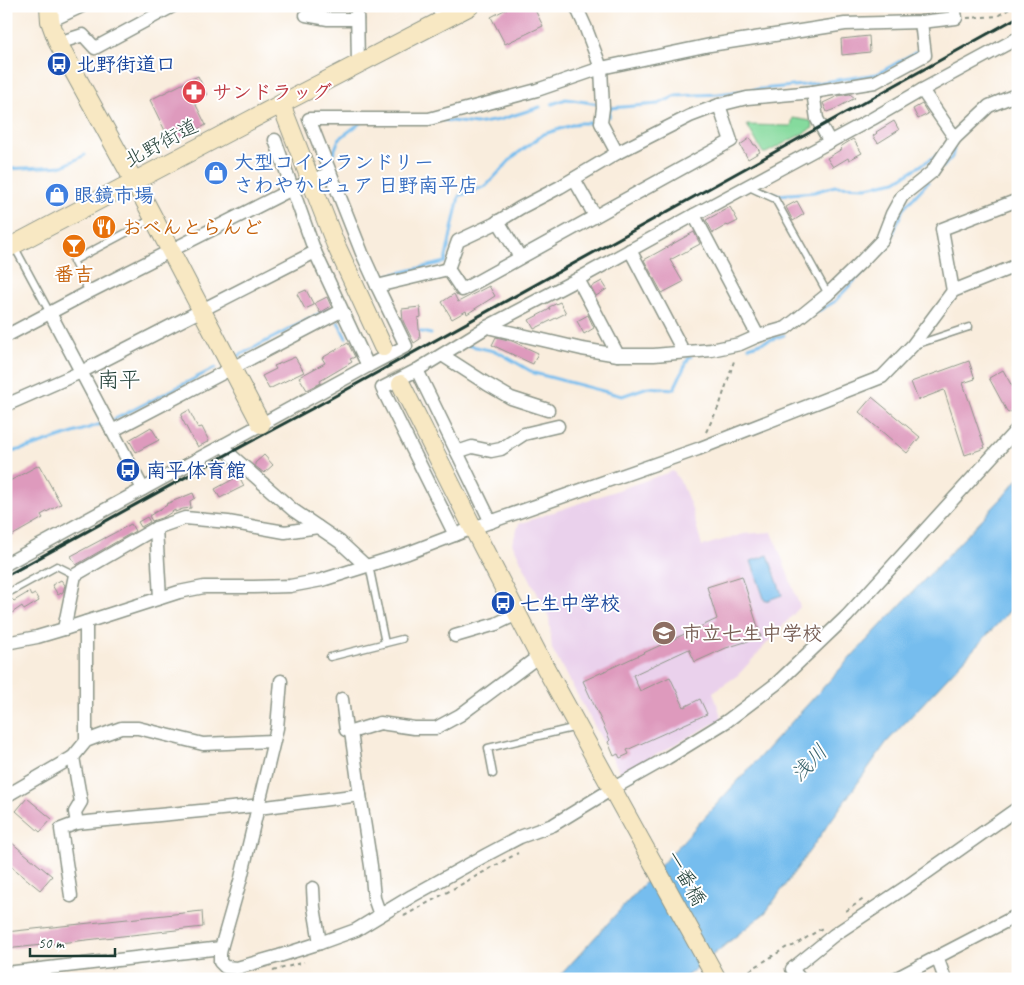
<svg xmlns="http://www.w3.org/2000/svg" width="1024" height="985" font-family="Caveat,'Klee One',sans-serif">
  <rect width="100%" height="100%" fill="#fff"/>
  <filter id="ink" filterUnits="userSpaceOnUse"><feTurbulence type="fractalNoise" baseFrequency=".02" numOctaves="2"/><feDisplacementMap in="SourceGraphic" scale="10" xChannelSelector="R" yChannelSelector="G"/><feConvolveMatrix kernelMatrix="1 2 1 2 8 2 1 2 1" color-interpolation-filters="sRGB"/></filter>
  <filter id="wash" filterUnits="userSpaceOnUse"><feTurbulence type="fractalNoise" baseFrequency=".0096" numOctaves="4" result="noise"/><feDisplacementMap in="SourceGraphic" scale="20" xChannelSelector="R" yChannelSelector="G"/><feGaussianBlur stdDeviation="1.12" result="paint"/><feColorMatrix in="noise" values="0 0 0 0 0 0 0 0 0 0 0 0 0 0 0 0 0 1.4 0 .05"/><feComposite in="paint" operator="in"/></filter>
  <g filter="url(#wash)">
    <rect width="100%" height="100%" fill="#f9eddd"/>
    <path fill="#ead1ec" d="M673 471 682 484 691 506 702 546 744 534 772 532 800 607 738 675 713 692 722 719 621 774 552 649 549 617 512 543 519 524Z"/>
    <path fill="#85da9d" stroke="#528c68" d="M793 118 811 121 813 128 766 153H763L747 125 791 126Z"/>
    <g fill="#76bdee" stroke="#4a7d91">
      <path d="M1018 479V602L886 743 766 912 683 979H557L851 657 1003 497Z"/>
      <path d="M768 555 782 595 765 601 751 561Z"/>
    </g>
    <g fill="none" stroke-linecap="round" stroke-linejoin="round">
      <g stroke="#76bdee" stroke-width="3">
        <path d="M552 104 566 99 599 104"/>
        <path d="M609 117 610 108 658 104 676 96 718 94 761 89 803 85 877 74 918 51"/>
        <path d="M443 120 476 124 499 120 540 107"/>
        <path d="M333 154 339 139 360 123"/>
        <path d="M943 167 952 157 954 149"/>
        <path d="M6 169 63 166 85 155"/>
        <path d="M758 188 777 195 814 192 835 186 867 187 896 181 937 155"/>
        <path d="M386 276 445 262 459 196 486 186 514 156 544 134 578 123H598"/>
        <path d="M813 314 834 302 888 246 903 209 928 182"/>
        <path d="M338 322 346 338"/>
        <path d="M417 331 431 334"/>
        <path d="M467 345 498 352 534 373 622 396 648 387 674 389 689 357H691"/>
        <path d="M749 347 784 335"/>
        <path d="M238 356 330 308"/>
        <path d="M113 420 215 368"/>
        <path d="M6 453 27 448 101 424"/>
      </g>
    </g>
    <g id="blocks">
      <g fill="#de9abd">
        <path d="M512 6H533L543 26 505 44 491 17Z"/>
        <path d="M869 36 870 52 842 55 841 39Z"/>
        <path d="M198 76 207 95 194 101 206 125 171 143 150 100Z"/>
        <path d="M850 94 855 98 835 109 827 112 823 103 838 96Z"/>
        <path d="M922 104 928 114 918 119 913 109Z"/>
        <path d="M894 121 899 130 878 143 873 136 877 133 876 132Z"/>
        <path d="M750 138 754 145H756L760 152 748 159 740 145Z"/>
        <path d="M853 139 862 153 849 160 848 158 833 167 827 158 842 149 840 147Z"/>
        <path d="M797 201 804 214 793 221 786 207Z"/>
        <path d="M730 207 738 221 728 226 727 225 713 233 706 220Z"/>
        <path d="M694 232 700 244 670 260 683 282 662 293 644 260Z"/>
        <path d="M602 281 607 289 596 296 591 287Z"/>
        <path d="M489 286 495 296 467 314 466 311 452 319 442 302 454 294 458 302Z"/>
        <path d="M306 290 314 305 305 309 297 294Z"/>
        <path d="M327 297 331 306 320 313 315 303Z"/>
        <path d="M560 302 566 313 534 329 529 320 550 309 549 307Z"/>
        <path d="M420 307 421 317 418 318 420 339 414 343 403 321 402 309Z"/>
        <path d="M588 315 594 328 584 334 577 321Z"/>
        <path d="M496 337 512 341 538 353 533 364 492 345Z"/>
        <path d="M348 343 355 357 350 359 352 362 320 381 321 383 307 390 299 377 325 363 322 358Z"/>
        <path d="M295 357 304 372 269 389 262 376 276 369 274 366Z"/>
        <path d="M969 361 975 379 963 383 985 448 965 455 944 390 918 400 911 382Z"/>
        <path d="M1003 370 1018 397V408L1008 413 989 378Z"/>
        <path d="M872 397 920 437 907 453 859 412Z"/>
        <path d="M189 410 198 428 202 427 209 441 198 447 194 440H193L181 417 182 416V414Z"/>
        <path d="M151 427 159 440 136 452 129 440Z"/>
        <path d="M264 455 273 465 264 473 255 466V463Z"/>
        <path d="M39 465 61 504 41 515 43 518 6 539V483Z"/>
        <path d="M239 476 244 486 220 498 215 489Z"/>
        <path d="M193 493 195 498 190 501 191 508 183 509 175 512V510L164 517 152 521 149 516 167 505 166 504Z"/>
        <path d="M147 517 150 522 141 527 138 522Z"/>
        <path d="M131 524 135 531 76 565 71 556Z"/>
        <path d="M742 576 761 637 726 648 695 662 689 649 633 675 640 691 670 677 684 707 700 699 707 714 627 750 629 754 620 758 618 754 614 756 608 742 610 740 583 681 717 619 707 587Z"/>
        <path d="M61 580 65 585 63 592 58 595 52 585Z"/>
        <path d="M29 592 31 596 35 594 39 601 24 610 22 606 6 617V603L12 599 14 601Z"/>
        <path d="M27 798 52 819 40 832 16 811Z"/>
        <path d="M6 838 52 876 40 890 6 862Z"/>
        <path d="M202 911 203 927 6 949V932Z"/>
      </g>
    </g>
  </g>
  <g filter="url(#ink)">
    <use href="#blocks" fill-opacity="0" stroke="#8c9588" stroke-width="1"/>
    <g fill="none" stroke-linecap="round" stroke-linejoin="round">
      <path stroke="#cdcabb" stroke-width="18" stroke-dasharray="18 9" stroke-linecap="butt" d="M383 347 401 384"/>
      <g stroke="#8c9588" stroke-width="9">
        <g id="lane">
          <path d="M749 187 775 199 828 294"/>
          <path d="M14 246 50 313"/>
          <path d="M89 292 73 261 152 219"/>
          <path d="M915 345 969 327"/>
          <path d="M369 565 385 643"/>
          <path d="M6 594 57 566 75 575"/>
          <path d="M330 657 402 639"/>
          <path d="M493 774 488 748 577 727"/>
        </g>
      </g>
      <g stroke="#8c9588" stroke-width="15">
        <g id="street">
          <path d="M357 6 358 65"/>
          <path d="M437 6 444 20"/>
          <path d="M306 15 328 19H357"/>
          <path d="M50 21 82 6"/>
          <path d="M58 43 83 35 95 48 173 6"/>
          <path d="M922 90 955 138"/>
          <path d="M813 92 817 119 830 142"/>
          <path d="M275 140 315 252 368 366 406 346 377 286 362 253 309 119H429L537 90 601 68 710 45 845 24 921 22 956 18 954 6"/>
          <path d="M617 153 690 116 719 105 747 98 813 92 875 82 925 55 921 22"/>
          <path d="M574 179 595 216"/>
          <path d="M694 215 758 336"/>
          <path d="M498 221 520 257"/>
          <path d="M630 250 683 351"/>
          <path d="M448 269 462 290 731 141 719 105"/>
          <path d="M578 279 618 355"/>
          <path d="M377 286 448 269 458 241 494 224 520 208 560 187 617 153 601 123 603 108 601 68 585 26 576 6"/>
          <path d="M953 291 942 229 1018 200"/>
          <path d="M50 313 143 489"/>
          <path d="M487 327 582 349 618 355H654L711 350 740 344 758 336 786 328 828 294 860 263 882 240 892 214 902 196 932 172 955 138 989 106 1018 94"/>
          <path d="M6 336 89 292 292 189 330 173"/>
          <path d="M442 355 487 384 511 398 548 410"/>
          <path d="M417 370 491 522"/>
          <path d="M6 405 81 372 315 252"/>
          <path d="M112 431 341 311"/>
          <path d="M223 445 233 457 293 510 340 542 366 566"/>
          <path d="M457 452 472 447 491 451 501 449 524 434 558 426"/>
          <path d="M156 528 160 598"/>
          <path d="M455 535 382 388 417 370 487 327 578 279 694 215 872 119 922 90 1018 38"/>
          <path d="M6 564 368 366"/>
          <path d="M86 622V741"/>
          <path d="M64 629 75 575 156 528 185 518 228 522 285 532 318 527"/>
          <path d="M455 636 496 624 517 614"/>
          <path d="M6 643 37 637 64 629 179 592 204 587H254L290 586 322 580 408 553 473 528 698 449 882 377 912 346 953 291 1018 265"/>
          <path d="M342 699 346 730 351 732"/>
          <path d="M73 757 86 741 121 728H138L203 744 273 741"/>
          <path d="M360 795 371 866 374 898 380 915"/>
          <path d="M6 796 73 757 81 802 75 812 77 823 252 806 258 808 360 795 351 732 380 723 414 728H436L460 715 539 656"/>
          <path d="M313 888 314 907 320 943"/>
          <path d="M71 896 61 829 77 823"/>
          <path d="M221 948 220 954V962L225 967 237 968 279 956 320 943 356 930 412 896 486 855 520 837 553 825 612 789 667 758 727 721 776 684 847 616 1018 428"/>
          <path d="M937 957 945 979"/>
          <path d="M6 973 221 948 241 878 277 728 281 681"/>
          <path d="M800 979 792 969 834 935 909 885 1018 808"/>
          <path d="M895 979 1018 915"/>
        </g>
      </g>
      <g stroke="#8c9588" stroke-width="20">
        <g id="secondary">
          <path d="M49 6 50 21 58 43 141 194 261 424"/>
          <path d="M281 104 335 243 383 347"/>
          <path d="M6 249 281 104 470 6"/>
          <path d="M401 384 473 528 539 656 717 979"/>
        </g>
      </g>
      <g stroke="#8c9588" stroke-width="2" stroke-dasharray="4 4" stroke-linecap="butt">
        <path d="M967 18 997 16 1015 6"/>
        <path d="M706 432 720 404 735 358"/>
        <path d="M846 911 865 898"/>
        <path d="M404 916 518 853"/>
        <path d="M273 971 304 962"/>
        <path d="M736 979 787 947 793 946 824 927"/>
      </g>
      <use href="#lane" stroke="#fff" stroke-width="6"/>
      <use href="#street" stroke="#fff" stroke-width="12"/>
      <use href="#secondary" stroke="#f8e8c3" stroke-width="18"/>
      <path stroke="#1f3d34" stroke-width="3" d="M6 576C110 519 213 461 317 406L1018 17"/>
    </g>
  </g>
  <defs>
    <g id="bus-disc" transform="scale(1.25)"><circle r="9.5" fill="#1a4fb4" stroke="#fff"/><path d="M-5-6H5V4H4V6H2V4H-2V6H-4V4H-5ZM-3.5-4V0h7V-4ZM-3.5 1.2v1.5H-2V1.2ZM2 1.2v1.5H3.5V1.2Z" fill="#fff"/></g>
    <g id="pharmacy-disc" transform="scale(1.25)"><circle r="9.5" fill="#e0444e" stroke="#fff"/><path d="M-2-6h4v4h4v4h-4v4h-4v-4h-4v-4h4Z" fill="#fff"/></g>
    <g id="shop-disc" transform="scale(1.25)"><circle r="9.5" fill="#3f7fe0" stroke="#fff"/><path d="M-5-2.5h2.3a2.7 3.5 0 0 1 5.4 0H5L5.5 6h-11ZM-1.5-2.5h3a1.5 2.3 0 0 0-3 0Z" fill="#fff"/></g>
    <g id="restaurant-disc" transform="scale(1.25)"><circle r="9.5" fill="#e8710a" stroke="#fff"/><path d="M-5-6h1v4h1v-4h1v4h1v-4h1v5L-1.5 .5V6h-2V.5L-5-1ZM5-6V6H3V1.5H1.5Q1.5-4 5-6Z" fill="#fff"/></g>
    <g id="bar-disc" transform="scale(1.25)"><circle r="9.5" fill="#e8710a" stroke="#fff"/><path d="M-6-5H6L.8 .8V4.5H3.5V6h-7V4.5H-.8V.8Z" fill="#fff"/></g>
    <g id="school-disc" transform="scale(1.25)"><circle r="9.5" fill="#8d6e63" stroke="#fff"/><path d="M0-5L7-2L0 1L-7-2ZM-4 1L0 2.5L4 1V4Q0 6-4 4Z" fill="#fff"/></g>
  </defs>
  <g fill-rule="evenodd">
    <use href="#bus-disc" x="59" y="64"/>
    <use href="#pharmacy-disc" x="194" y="92"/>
    <use href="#shop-disc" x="216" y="173"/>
    <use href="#shop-disc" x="57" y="195"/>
    <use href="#restaurant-disc" x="104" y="227"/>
    <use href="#bar-disc" x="74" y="246"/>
    <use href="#bus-disc" x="128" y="470"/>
    <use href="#bus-disc" x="503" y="603"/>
    <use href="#school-disc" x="664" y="633"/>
  </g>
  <g text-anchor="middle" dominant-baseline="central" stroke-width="4" stroke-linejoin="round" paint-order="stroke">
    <g font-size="20" font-weight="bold" fill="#164399" stroke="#fff" text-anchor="start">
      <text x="76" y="64">北野街道口</text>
      <text x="146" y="470">南平体育館</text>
      <text x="520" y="603">七生中学校</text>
    </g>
    <g font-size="20" font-weight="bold" fill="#be3a42" stroke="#fff" text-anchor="start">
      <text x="212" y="92">サンドラッグ</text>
    </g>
    <g font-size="20" fill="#1f3d34" stroke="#fff">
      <text transform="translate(161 143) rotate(-28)">北野街道</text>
      <text transform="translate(686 878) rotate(61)">一番橋</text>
    </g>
    <g font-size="20" font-weight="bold" fill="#366cbe" stroke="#fff" text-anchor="start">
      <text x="234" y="162">大型コインランドリー<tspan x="234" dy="23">さわやかピュア 日野南平店</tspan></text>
      <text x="74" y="195">眼鏡市場</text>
    </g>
    <g font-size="20" font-weight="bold" fill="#c56008" stroke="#fff" text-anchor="start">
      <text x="122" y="227">おべんとらんど</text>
      <text x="74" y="274" text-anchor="middle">番吉</text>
    </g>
    <g font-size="20" font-weight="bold" fill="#785e54" stroke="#fff" text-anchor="start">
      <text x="682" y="633">市立七生中学校</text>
    </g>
    <g font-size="21" font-style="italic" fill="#39636c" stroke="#fff">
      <text transform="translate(809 763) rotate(-46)">浅川</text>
    </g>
    <g font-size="22" fill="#1f3d34" stroke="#fff">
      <text x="119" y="380">南平</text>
    </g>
  </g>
  <rect width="1024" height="985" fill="none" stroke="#fff" stroke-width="25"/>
  <path d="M30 948v8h85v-8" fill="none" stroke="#1f3d34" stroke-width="2.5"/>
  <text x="38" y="948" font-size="15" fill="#1f3d34" stroke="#ffffff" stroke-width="4" paint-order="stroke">50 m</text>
</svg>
